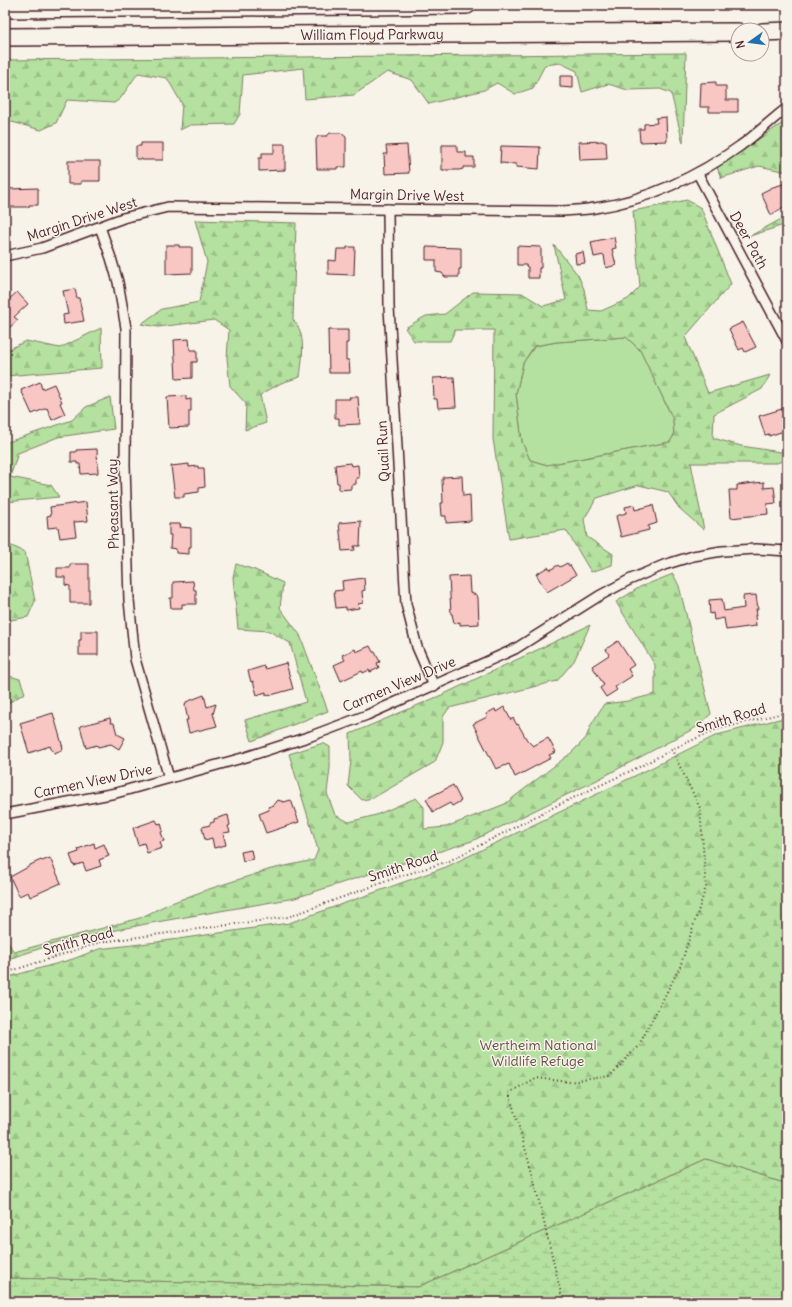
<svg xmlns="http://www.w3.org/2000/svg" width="792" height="1307" font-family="Delius,sans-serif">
  <defs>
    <pattern id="forest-firs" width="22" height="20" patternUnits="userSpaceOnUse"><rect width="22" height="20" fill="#b4e19f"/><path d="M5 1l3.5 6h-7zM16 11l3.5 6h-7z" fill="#9cc189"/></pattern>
    <pattern id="wetland-marsh" width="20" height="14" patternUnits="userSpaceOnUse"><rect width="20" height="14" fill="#b4e19f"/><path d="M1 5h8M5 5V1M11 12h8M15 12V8" fill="none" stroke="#9cc189"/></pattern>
  </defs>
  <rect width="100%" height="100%" fill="#f7f3e8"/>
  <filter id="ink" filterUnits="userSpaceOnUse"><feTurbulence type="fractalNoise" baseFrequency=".025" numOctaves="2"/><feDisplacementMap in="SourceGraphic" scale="8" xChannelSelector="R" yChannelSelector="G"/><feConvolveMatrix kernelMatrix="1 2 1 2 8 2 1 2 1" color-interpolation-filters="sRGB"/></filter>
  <g filter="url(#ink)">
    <path fill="#b4e19f" stroke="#7f8065" d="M626 337 640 350 673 419 674 435 670 442 547 465 530 460 522 442 516 394 523 363 535 346 557 342Z"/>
    <g fill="url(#forest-firs)" stroke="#7f8065" fill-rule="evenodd">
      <path d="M686 53 683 143 671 93 660 89 628 90 608 84 582 92 577 71 560 63 545 65 533 88 515 94 497 83 484 90 429 104 412 80 387 72 354 95 305 99 303 68 243 75 240 114 234 124 190 125 180 130 182 104 167 78 138 73 120 99 114 103 67 100 56 123 41 130 12 122 5 123V60Z"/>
      <path d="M787 120V172L759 166 721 178 717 167Z"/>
      <path d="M687 200 701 208 731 284 685 337 708 393 770 375 762 389 714 414 713 438 741 446 787 453V459L777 463H691L704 530 679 508 668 492 639 485 597 498 584 519 587 537 613 554 612 565 591 572 566 530 509 539 493 439 494 330H455L450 341H414L405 328 426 316 445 314 473 292 522 293 543 306 566 300 554 245 578 275 584 289 588 310 601 311 628 299 640 287 633 211ZM626 337 640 350 673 419 674 435 670 442 547 465 530 460 522 442 516 394 523 363 534 346 557 342Z"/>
      <path d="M787 216V224L750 236Z"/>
      <path d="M195 220 296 223 293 320C307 333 302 360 300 377L281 383 260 395 266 423 245 430 246 404 230 386 227 358 229 330 214 320 158 327 141 324 162 309 199 302 207 262Z"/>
      <path d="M101 328 102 368 5 376V351L26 341 60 348Z"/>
      <path d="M110 397 114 429 58 437 18 453 10 477 51 485 59 497 5 502V443L72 420 86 407Z"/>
      <path d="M5 543 25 552 35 601 28 617 5 621Z"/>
      <path d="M236 564 255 570 283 583 280 608 300 635 328 711 252 741 245 720 306 702 290 643 269 631 238 629 233 577Z"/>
      <path d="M673 574 679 586 711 714 695 728 597 780 472 841 295 898 151 923 63 941 5 960V938L14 952 140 918 166 905 206 890 271 869 314 860 318 850 289 754 323 743 330 747V768L327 793 335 815 349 822 376 815 416 798 424 807V829L446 827 505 804 571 753 586 738 591 725 604 704 628 701 655 694V665L616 602 640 587Z"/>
      <path d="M590 625 574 661 557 681 449 708 443 717V742L435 762 373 798 362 800 348 786 351 760 350 734 444 694Z"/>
      <path d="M5 675 20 679 25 693 5 705Z"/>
      <path d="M787 717V1184L706 1159 418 1287 5 1278V978L73 959 99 949 157 942 289 923 446 867 651 768 717 735Z"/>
    </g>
    <path fill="url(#wetland-marsh)" stroke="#7f8065" d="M706 1159 787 1184V1302H5V1278L418 1287Z"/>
    <g fill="#f8c7c4" stroke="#4a1f2b">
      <path d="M560 76H573V88L560 87Z"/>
      <path d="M716 82V86H726V100H738V112H709V107H700L701 83Z"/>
      <path d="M666 117 667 141 640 142 639 129H644V124L657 123 656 118Z"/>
      <path d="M330 133H341L346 137V167H337V169H317L316 140 318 136H327Z"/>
      <path d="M603 141V142H606L607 159 580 160 579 142Z"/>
      <path d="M141 143H163V160H142V159H136V146H141Z"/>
      <path d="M274 144H285V170L259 171V158H262V153H274Z"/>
      <path d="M407 145 409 173 385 174 384 154H387L386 146Z"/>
      <path d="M442 145H457V152H466V157H474V167H463V169L459 170H442Z"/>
      <path d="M501 146 540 147 539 169 516 167V164L500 163Z"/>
      <path d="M68 161H100V181H81V184H68Z"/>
      <path d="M787 183V205L771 215 761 193 773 187Z"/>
      <path d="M38 188V205H29V207H9V189Z"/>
      <path d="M614 237 616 248 612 249 616 265 606 268 604 255 594 257 591 242Z"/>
      <path d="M166 245H179V247H192V273L166 274Z"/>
      <path d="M517 246 541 247V268H539V278H528V267H527L526 265H517Z"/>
      <path d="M347 247H355L354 275 328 274V260L336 261 337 249H347Z"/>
      <path d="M426 247 461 248V269H459V277H445L442 273 436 272V260H426Z"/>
      <path d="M583 252 585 263 576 264 575 254Z"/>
      <path d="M75 289 77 298H79L84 321 64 324 63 315 68 314 63 291Z"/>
      <path d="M17 292 28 304 14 317 18 320 9 328 5 324V303Z"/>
      <path d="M743 322 756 347 745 352 743 348 739 350 729 329Z"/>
      <path d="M328 330H348V343H346V360H349L350 373H329Z"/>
      <path d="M189 339 190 350H197V362H192V378L176 379 174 340Z"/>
      <path d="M454 377 456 407 438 408 437 399H434L433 378Z"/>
      <path d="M40 382 42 389 54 384 62 402 60 403 65 414 52 420 47 408 32 414 21 390Z"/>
      <path d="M186 396V400L191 399V411H189V427L169 428 167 397Z"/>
      <path d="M349 397H358L360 424 339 425V418H335V399H350Z"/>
      <path d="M785 408 787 414V430L769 436V434L765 435 759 416Z"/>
      <path d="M97 449 98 473 81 474 80 464H77V462H71V452H76V450Z"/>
      <path d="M350 463 351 466 358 465 359 478H356V484L351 485V489L339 490V483H337L335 465Z"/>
      <path d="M189 464V467L198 466V468H204L205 487 199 488V492L184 494V497H175L171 466Z"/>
      <path d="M462 476 463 496 470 495 471 521 446 523V516H442L441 503H443L442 479H443V477Z"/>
      <path d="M764 482V488L774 487 776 503 767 504 768 514 731 518 729 490H737V485Z"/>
      <path d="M86 502 88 521 74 522 76 536 60 538 58 527 48 528 47 516 51 515 50 507Z"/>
      <path d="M634 505 635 510 653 505 657 523 648 526 649 530 621 537 616 516 626 513 625 507Z"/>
      <path d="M361 521 360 546H354L355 550 342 551 339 523Z"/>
      <path d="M169 524H181L180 527 191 528V547H189V554L176 553V549L170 548 171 535H169Z"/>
      <path d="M567 563 569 566 570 565 576 575 547 592 536 574 548 567 550 570 558 565 560 567Z"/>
      <path d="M70 564H89V603H70V586L65 585V577H57V568H70Z"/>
      <path d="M469 576 470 593 477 595 478 598 479 624 460 625V622L454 623 452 614H451L449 577Z"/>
      <path d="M364 578 365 590 362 591 363 603 358 604 359 608 346 610V607L336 608 334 591 343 590 342 581Z"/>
      <path d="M193 581 194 590H196V604H182V608H171L170 598H173V582Z"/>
      <path d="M756 595 758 609H756L757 615H755L756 626 726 630 724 618 714 620 713 613 710 614 709 600 722 599 724 611 744 608 743 596Z"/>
      <path d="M81 631H98V655H79V640H81Z"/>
      <path d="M618 641 634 665 628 669 632 676 615 687 617 690 606 697 600 688 604 685 592 666 609 655 606 649Z"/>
      <path d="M370 646 373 652H375L380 662 377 663 379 668 370 672 369 670 363 673 362 671 341 681 334 665 345 660 342 655 355 649 356 652Z"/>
      <path d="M286 663 293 689 271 695 270 694 266 695V692L257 695 253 681 251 682 248 671 264 666 265 669Z"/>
      <path d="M204 695 207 707 216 704 213 714 217 726 189 733 186 720H188L185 706 186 702Z"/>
      <path d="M504 707 511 720 513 718 517 725 518 724 527 740 533 746 548 738 556 752 549 755 551 758 515 777 509 764 496 769 473 724 487 717 486 714 495 709 496 712Z"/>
      <path d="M53 713 63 748H62V750L54 753 53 750 52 751 50 746 29 753 20 723Z"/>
      <path d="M110 718 111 723H114L117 734 125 738 119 749 111 744 98 747 97 745 86 748 80 726Z"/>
      <path d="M453 785 461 801 452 806 450 803 433 812 426 799Z"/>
      <path d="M278 800 284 802 291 800 299 822 266 833 259 814 269 810 268 807 274 805Z"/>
      <path d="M228 815 230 825 228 826 230 832 223 833 226 845 214 848 212 838 205 840 202 827 210 825V823L214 822V819Z"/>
      <path d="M156 820 158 824 161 823 163 831 161 832 164 841 160 842 162 848 147 853 144 843 138 845 133 828Z"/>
      <path d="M94 843 95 848 104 844 109 856 99 860 101 866 86 871 83 863 74 866 70 855 79 852 78 849Z"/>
      <path d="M251 850 253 859 243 861 241 852Z"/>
      <path d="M50 858 61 883 30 897 28 892 19 896 10 877 30 866V865L41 860 42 861Z"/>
    </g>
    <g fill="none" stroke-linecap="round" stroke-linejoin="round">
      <g stroke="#4a1f2b" stroke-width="12">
        <g id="street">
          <path d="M698 174 787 341"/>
          <path d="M388 209 389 307 406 604 417 647 434 686"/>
          <path d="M100 227 111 258 118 282 126 328 125 465 129 600 135 659 169 778"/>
          <path d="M5 256 42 248 123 218 168 207 562 211C573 210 584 210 595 208 645 201 699 176 740 146 756 135 771 120 787 108"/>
          <path d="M5 814 116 793 246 757 311 736 367 715 515 649 599 596 629 580 664 565 693 556 722 551 756 549 787 551"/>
        </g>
      </g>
      <g stroke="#4a1f2b" stroke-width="20">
        <g id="highway">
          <path d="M5 9 467 5"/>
          <path d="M762 32 787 31"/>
          <path id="s1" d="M5 37 738 32"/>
        </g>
      </g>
      <g stroke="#4a1f2b" stroke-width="2" stroke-dasharray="1 3" stroke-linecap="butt">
        <path d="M5 973 101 942 288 917 398 877 449 861 556 806 639 767 677 747 715 730 787 712"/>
        <path d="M563 1302 532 1172 509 1093 535 1078 569 1082 610 1076 639 1045 680 967 706 887 700 808 672 750"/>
      </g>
      <use href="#street" stroke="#f7f3e8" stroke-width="9"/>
      <use href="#highway" stroke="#f7f3e8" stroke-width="17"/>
    </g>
  </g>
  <g text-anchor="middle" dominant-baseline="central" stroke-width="3" stroke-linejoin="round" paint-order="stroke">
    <g font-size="14" fill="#4a1f2b" stroke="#f7f3e8">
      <text stroke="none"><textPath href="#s1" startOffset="367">William Floyd Parkway</textPath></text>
      <text transform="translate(407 195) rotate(1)">Margin Drive West</text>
      <text transform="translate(82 219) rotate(-18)">Margin Drive West</text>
      <text transform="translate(749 240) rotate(61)">Deer Path</text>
      <text transform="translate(383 451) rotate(-93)">Quail Run</text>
      <text transform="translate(113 504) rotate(-91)">Pheasant Way</text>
      <text transform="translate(399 684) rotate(-23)">Carmen View Drive</text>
      <text transform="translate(731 718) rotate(-17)">Smith Road</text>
      <text transform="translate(93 781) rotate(-12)">Carmen View Drive</text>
      <text transform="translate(403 866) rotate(-18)">Smith Road</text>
      <text transform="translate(78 941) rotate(-15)">Smith Road</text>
    </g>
    <g font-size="14" fill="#645048" stroke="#f7f3e8">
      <text x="538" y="1045">Wertheim National<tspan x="538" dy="16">Wildlife Refuge</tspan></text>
    </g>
  </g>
  <rect width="792" height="1307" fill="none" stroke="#f7f3e8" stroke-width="20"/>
  <rect x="10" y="10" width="772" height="1287" fill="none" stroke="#4a1f2b" stroke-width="1.5" filter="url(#ink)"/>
  <g transform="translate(750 42) rotate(256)"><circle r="19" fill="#f7f3e8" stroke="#b29e9c"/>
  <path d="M0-3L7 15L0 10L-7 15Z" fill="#1f6fb2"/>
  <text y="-6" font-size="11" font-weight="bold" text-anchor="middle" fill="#4a1f2b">N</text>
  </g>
</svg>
